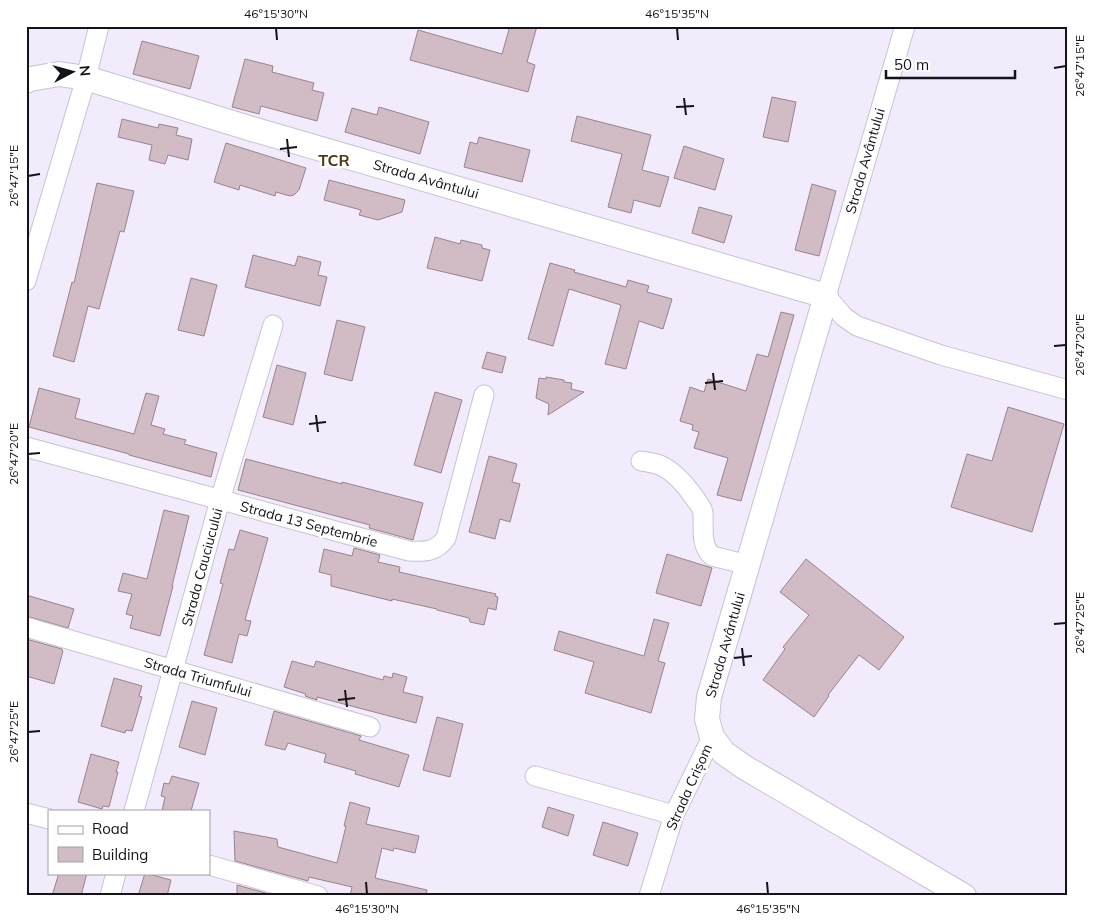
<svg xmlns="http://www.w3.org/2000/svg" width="1094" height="922" font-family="Mulish,sans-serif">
  <rect width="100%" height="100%" fill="#f1ebfc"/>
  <g fill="#d1bbc5" stroke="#98848e">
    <path d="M510 26H537L527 62 535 65 528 92 410 60 418 30 502 54Z"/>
    <path d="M142 41 199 56 190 89 133 74Z"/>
    <path d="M245 59 273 66 272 72 314 83 312 90 324 93 317 121 261 106 259 114 232 107Z"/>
    <path d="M772 97 796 102 788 142 763 137Z"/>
    <path d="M379 107 429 122 420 154 345 132 352 108 377 115Z"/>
    <path d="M577 116 651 135 642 170 669 177 660 207 634 200 631 213 608 207 622 154 571 141Z"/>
    <path d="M122 119 158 128 159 124 178 128 176 135 192 139 188 160 168 155 165 164 149 160 152 145 118 137Z"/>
    <path d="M479 137 530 150 522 182 464 167 470 142 477 144Z"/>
    <path d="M226 143 306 168 299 190 294 195 290 196 276 192 275 196 240 185 239 190 214 182Z"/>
    <path d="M684 146 724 159 715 190 674 178Z"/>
    <path d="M329 180 405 200 402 212 378 220 359 215 361 210 324 200Z"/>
    <path d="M97 183 134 191 124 232 120 231 99 309 88 306 74 362 53 356 72 282 74 283Z"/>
    <path d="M812 184 836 191 819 256 795 250Z"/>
    <path d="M699 207 732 216 724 243 692 233Z"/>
    <path d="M435 237 460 244 461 240 482 245V248L490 250 482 281 427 268Z"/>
    <path d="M253 255 295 266 298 256 321 262 318 275 327 277 320 306 245 287Z"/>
    <path d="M550 263 575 270 574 272 626 287 628 280 649 286 647 292 672 299 663 329 639 321 626 369 605 364 621 305 569 289 553 346 528 339Z"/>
    <path d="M191 278 217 285 204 336 178 330Z"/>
    <path d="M781 312 794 315 741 501 717 495 728 458 694 448 699 432 692 430 693 425 680 421 690 387 704 392 708 379 746 391 757 354 768 357Z"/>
    <path d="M337 320 365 327 352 381 324 374Z"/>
    <path d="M487 352 506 357 502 373 482 368Z"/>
    <path d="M277 365 306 373 293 425 263 417Z"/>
    <path d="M546 377 564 380V382L572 383 571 389 584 392 548 415 549 404 536 398 539 378 546 379Z"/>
    <path d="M39 388 80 399 75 418 134 434 146 393 159 396 151 425 165 429 163 434 186 440 184 444 217 453 211 477 129 455V454L29 427Z"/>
    <path d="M435 392 462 400 441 473 414 465Z"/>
    <path d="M1008 407 1064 424 1032 532 951 507 967 454 992 461Z"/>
    <path d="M489 456 517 464 512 482 520 484 510 522 500 519 495 539 469 532Z"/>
    <path d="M246 459 342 484V482L423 503 413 540 369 528 370 525 238 490Z"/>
    <path d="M164 510 189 516 172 586H173L160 636 130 628 133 616 126 614 132 594 118 591 123 573 147 579Z"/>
    <path d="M240 530 268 538 245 620 251 621 247 636 239 634 232 663 204 655 223 584 220 583 229 549 234 550Z"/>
    <path d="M354 548 380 555 378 562 400 567 399 572 496 594 495 596 498 597 496 610 488 608 484 625 470 622 469 618 437 610V609L392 599V601L331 586V575L319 572 324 549 352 556Z"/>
    <path d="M667 554 712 568 701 606 656 593Z"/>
    <path d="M806 559 904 637 879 670 859 655 828 695 829 696 814 717 763 680 785 649 783 647 809 615 780 592Z"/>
    <path d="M26 595 74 609 68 628 26 616Z"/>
    <path d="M654 619 669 623 658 661 665 663 651 713 585 693 594 662 554 650 559 631 644 656Z"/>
    <path d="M26 639 62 649V651H63L54 684 26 676Z"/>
    <path d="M292 661 314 667 316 661 383 680 384 676 392 678 393 673 407 677 403 692 423 697 416 723 317 697V700L305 696 306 694 284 687Z"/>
    <path d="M114 678 142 686 139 696 142 697 132 731 126 730 125 733 101 726Z"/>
    <path d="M192 701 217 708 205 755 179 747Z"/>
    <path d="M274 711 361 736 359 740 409 755 399 787 355 774 356 771 324 762 326 754 288 743 285 750 265 745Z"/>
    <path d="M437 717 463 724 450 777 423 770Z"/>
    <path d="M91 754 119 762 116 772H118L109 807 103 806 102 809 78 802Z"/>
    <path d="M172 776 199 783 191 811H162L165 797 161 796 164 783 169 784Z"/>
    <path d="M350 802 370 808 366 824 419 836 415 853 394 848 393 851 382 848 375 878 427 890 426 896H350L352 887 309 877 308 881 235 861 234 831 277 839 278 847 337 863 346 826H344Z"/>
    <path d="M548 807 574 815 568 836 542 827Z"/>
    <path d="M603 822 638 833 628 866 593 855Z"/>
    <path d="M59 873H87L81 896H52Z"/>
    <path d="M145 873 171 880 167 896H138Z"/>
    <path d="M237 885 276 896H237Z"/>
  </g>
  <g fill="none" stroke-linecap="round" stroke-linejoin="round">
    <g stroke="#c9c2d6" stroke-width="21">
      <g id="minor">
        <path d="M905 26 826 296 844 317 857 326 941 355 1068 390"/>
        <path d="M26 281 86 78 99 26"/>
        <path d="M26 447 409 551C425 552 436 552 446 538L484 395"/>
        <path d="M641 461C647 462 654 463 660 465 675 472 685 484 694 497 698 503 703 508 703 514 704 528 700 545 712 556L748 565"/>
        <path d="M26 627 370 727"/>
        <path d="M535 776 674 815"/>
        <path d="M134 811 220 500 273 325"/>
        <path d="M26 813 49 819"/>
        <path d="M209 865 318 896"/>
        <path d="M110 896 116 873"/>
        <path d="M649 896 674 815 712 737"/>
      </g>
    </g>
    <g stroke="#c9c2d6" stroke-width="26">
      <path id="major" d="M26 81 30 79 59 74 86 78 252 129 826 296 709 697 707 719 712 737 724 753 744 767 964 896"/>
    </g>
    <use href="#minor" stroke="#fff" stroke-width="19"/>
    <use href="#major" stroke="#fff" stroke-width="24"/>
  </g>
  <path fill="none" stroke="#151219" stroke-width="2" d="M276 28 277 40M677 28 678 40M1054 68 1066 66M684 98 686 115M676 107 694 106M287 139 289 157M280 149 297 147M28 176 40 174M1054 346 1066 345M713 373 715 390M705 383 723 381M316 415 318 432M309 424 326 422M28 454 40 453M1054 624 1066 623M742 648 744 666M734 658 752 656M345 690 347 707M338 700 355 698M28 732 40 731M366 882 367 894M767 882 768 894"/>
  <g text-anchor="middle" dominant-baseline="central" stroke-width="5" stroke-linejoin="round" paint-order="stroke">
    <g font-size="14" fill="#151219" stroke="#fff">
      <text transform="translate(865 161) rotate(-74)">Strada Avântului</text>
      <text transform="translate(426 179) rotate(16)">Strada Avântului</text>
      <text transform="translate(309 524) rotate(15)">Strada 13 Septembrie</text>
      <text transform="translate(202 567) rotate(-75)">Strada Cauciucului</text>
      <text transform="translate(725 645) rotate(-74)">Strada Avântului</text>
      <text transform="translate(198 677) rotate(16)">Strada Triumfului</text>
      <text transform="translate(689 787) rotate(-66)">Strada Crișom</text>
    </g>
    <g font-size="16" font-weight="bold" fill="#4e3513" stroke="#fff">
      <text x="334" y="160">TCR</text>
    </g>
  </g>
  <rect width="1094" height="922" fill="none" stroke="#ffffff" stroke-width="55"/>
  <rect x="48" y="810" width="162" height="65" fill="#ffffff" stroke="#a1a0a3"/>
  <rect x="58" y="826" width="25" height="8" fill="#ffffff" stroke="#a1a0a3"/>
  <text x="92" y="834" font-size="15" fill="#151219">Road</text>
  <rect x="58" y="847" width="25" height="15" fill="#d1bbc5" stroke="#a1a0a3"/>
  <text x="92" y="860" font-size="15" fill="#151219">Building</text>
  <g transform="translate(72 72) rotate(84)" stroke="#ffffff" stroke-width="4" paint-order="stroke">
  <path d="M0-4L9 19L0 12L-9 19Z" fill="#151219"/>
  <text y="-8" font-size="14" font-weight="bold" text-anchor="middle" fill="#151219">N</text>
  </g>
  <path d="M886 70v8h129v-8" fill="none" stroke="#151219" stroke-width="2.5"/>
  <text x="894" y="70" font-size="15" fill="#151219" stroke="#ffffff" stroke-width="4" paint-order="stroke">50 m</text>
  <rect x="28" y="28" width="1038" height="866" fill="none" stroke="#151219" stroke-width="2"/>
  <g font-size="12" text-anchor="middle" fill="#151219">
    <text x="276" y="18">46°15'30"N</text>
    <text x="677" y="18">46°15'35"N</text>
    <text transform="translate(1080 66) rotate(-90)" y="4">26°47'15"E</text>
    <text transform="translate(14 176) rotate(-90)" y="4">26°47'15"E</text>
    <text transform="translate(1080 345) rotate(-90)" y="4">26°47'20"E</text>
    <text transform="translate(14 454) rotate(-90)" y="4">26°47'20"E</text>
    <text transform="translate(1080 623) rotate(-90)" y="4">26°47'25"E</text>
    <text transform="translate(14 732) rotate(-90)" y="4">26°47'25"E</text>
    <text x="367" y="913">46°15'30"N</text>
    <text x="768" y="913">46°15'35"N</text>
  </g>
</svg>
